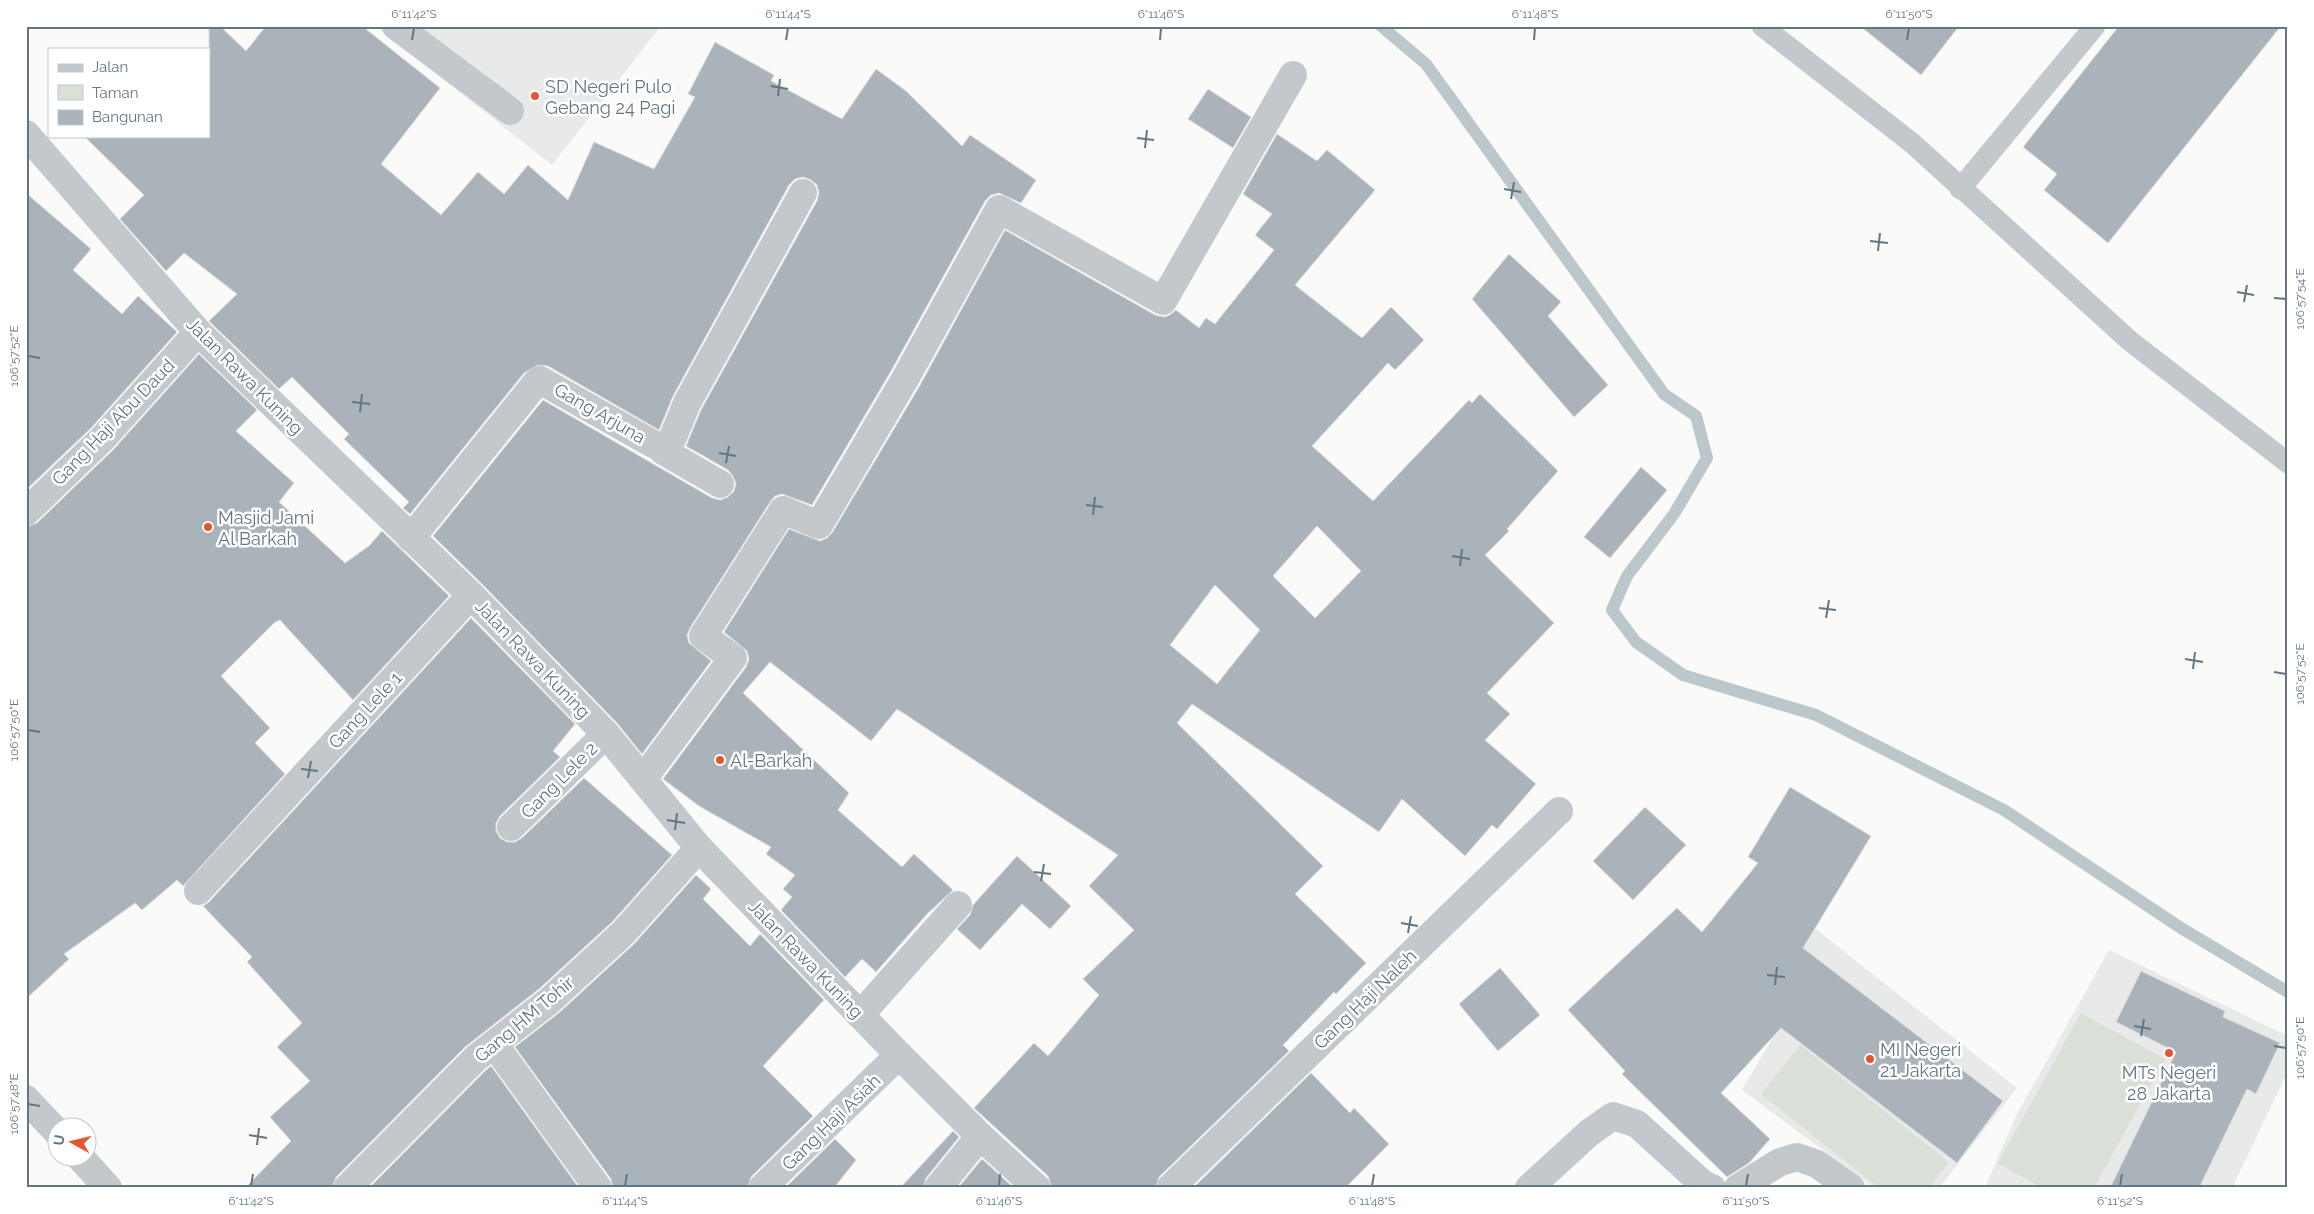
<svg xmlns="http://www.w3.org/2000/svg" width="2314" height="1214" font-family="Raleway,sans-serif">
  <rect width="100%" height="100%" fill="#fafaf8"/>
  <g fill="#e8e9e9">
    <path d="M375 26H661L552 165Z"/>
    <path d="M1794 912 2017 1088 1939 1188H1874L1742 1090 1777 1030Z"/>
    <path d="M2109 950 2288 1036V1071L2232 1188H1985L2016 1116Z"/>
  </g>
  <g fill="#dadfd7">
    <path d="M2081 1013 2165 1059 2094 1188H2042L1998 1163Z"/>
    <path d="M1800 1045 1949 1162 1929 1188H1879L1761 1094Z"/>
  </g>
  <g fill="none" stroke-linecap="round" stroke-linejoin="round">
    <path stroke="#bbc7cb" stroke-width="12" d="M1381 26 1426 64 1664 394 1696 416 1707 458 1674 514 1627 576 1612 610 1636 642 1683 675 1816 715 2004 810 2181 928 2288 992"/>
  </g>
  <g fill="#aab3b9" stroke="#dcdcda" fill-rule="evenodd">
    <path d="M209 26H220L246 51 266 26H362L440 88 381 164 441 215 478 172 504 194 528 165 568 200 594 142 654 169 695 97 688 94 715 42 774 75 771 81 842 119 876 69 906 91 962 146 970 135 1036 180 1021 203 999 193 991 195 985 201 891 371 812 505 782 494 775 496 770 502 690 628 687 635 689 643 711 661 642 754 617 723 482 584 433 536 543 400 712 498 720 500 728 497 734 491 736 484 733 476 728 470 686 446 701 410 817 201 819 193 817 185 811 180 803 177 795 179 789 185 673 396 659 430 548 366 538 365 524 373 410 514 403 508 409 502 344 439 349 434 292 377 279 389 209 321 237 294 184 253 166 271 120 219 144 195 84 136H209Z"/>
    <path d="M1860 26H1959L1921 75Z"/>
    <path d="M2119 26H2281L2108 243 2044 190 2057 174 2023 147Z"/>
    <path d="M1208 89 1251 117 1233 148 1188 119Z"/>
    <path d="M1277 134 1317 161 1327 150 1375 190 1295 285 1362 338 1391 307 1424 340 1395 370 1388 363 1312 446 1373 501 1469 400 1472 403 1480 394 1558 471 1507 529 1509 531 1485 555 1554 623 1487 693 1510 714 1485 740 1536 784 1497 829 1492 825 1465 856 1402 799 1379 832 1192 704 1177 723 1323 866 1295 894 1366 963 1336 994 1334 992 1283 1045 1289 1051 1159 1177 1155 1188H1052L1048 1176 974 1108 1034 1043 1048 1056 1099 995 1083 979 1134 930 1089 886 1118 855 897 709 871 741 770 662 743 693 849 793 838 810 902 867 914 854 953 890 927 914 876 972 862 959 845 977 781 910 792 897 783 889 795 875 766 854 771 847 699 806 663 779 746 667 749 659 747 651 724 632 789 529 820 541 827 538 832 533 919 387 1005 230 1155 315 1164 317 1170 315 1176 310 1199 328 1206 318 1215 324 1274 250 1255 235 1272 214 1243 194ZM1317 526 1361 571 1315 618 1273 576ZM1215 585 1260 630 1217 684 1170 645Z"/>
    <path d="M26 193 91 249 73 270 122 314 138 296 177 332 92 427 26 490Z"/>
    <path d="M1509 254 1561 302 1548 316 1608 385 1574 417 1472 299Z"/>
    <path d="M199 354 257 410 236 431 294 483 279 502 345 563 369 546 382 531 449 596 353 700 280 620 275 622 221 676 270 728 255 743 285 774 183 886 177 880 142 910 135 903 64 954 69 959 26 999V527L37 523 114 449Z"/>
    <path d="M1641 467 1667 490 1610 558 1584 537Z"/>
    <path d="M471 618 575 724 553 751 560 757 500 816 496 823V831L500 838 507 842H515L522 838 584 778 672 855 612 922 539 989 465 1047 336 1177 332 1188H245L291 1141 270 1117 310 1081 277 1047 302 1023 247 962 252 957 203 906 209 902Z"/>
    <path d="M1790 787 1871 836 1803 948 2003 1101 1957 1163 1781 1028 1721 1093 1770 1139 1749 1163 1727 1177 1622 1074 1625 1071 1568 1010 1677 908 1702 932 1758 863 1748 857Z"/>
    <path d="M1645 807 1686 845 1633 900 1593 861Z"/>
    <path d="M1017 856 1071 906 1050 929 1022 904 980 950 957 929 970 915 973 905Z"/>
    <path d="M696 875 711 889 703 899 750 946 760 934 824 1000 763 1066 813 1116 751 1177 747 1188H613L611 1179 515 1047 560 1012 634 944Z"/>
    <path d="M1500 968 1540 1015 1498 1051 1459 1004Z"/>
    <path d="M2141 971 2225 1011 2223 1017 2280 1043 2256 1094 2247 1089 2199 1188H2110L2176 1052 2116 1022Z"/>
    <path d="M491 1066 579 1188H369L486 1070Z"/>
    <path d="M1311 1073 1350 1113 1354 1108 1389 1144 1345 1188H1193Z"/>
    <path d="M953 1131 959 1137 926 1178 923 1188H900Z"/>
    <path d="M835 1139 856 1160 834 1188H785Z"/>
    <path d="M982 1159 1014 1188H958Z"/>
  </g>
  <g fill="none" stroke-linecap="round" stroke-linejoin="round">
    <g stroke="#c3c8cc" stroke-width="21">
      <path d="M1762 26 1912 143 2130 341 2288 463"/>
      <path d="M1960 189 2095 26"/>
    </g>
    <g stroke="#c3c8cc" stroke-width="28">
      <path d="M396 26 510 111"/>
      <path d="M665 446 663 451 720 484"/>
      <path d="M26 512 103 438 198 332"/>
      <path d="M411 538 536 383 540 380 653 444 660 447 667 446 673 437 687 403 803 193"/>
      <path d="M643 779 733 658 703 636 783 510 819 525 905 379 999 209 1163 301 1293 75"/>
      <path d="M511 827 606 734"/>
      <path d="M198 891 471 595"/>
      <path d="M860 1015 958 905"/>
      <path d="M494 1044 598 1188"/>
      <path d="M26 1099 58 1133"/>
      <path d="M79 1156 108 1188"/>
      <path d="M347 1188 476 1058 549 1001 623 933 699 848"/>
      <path d="M762 1188 899 1055"/>
      <path d="M938 1188 980 1136"/>
      <path d="M1170 1188 1559 811"/>
      <path d="M1529 1188 1589 1133 1613 1116 1637 1124 1703 1184 1712 1188"/>
      <path d="M1738 1188 1780 1162 1797 1157 1817 1164 1851 1188"/>
    </g>
    <path stroke="#c3c8cc" stroke-width="28" d="M26 134 198 332 471 595 606 734 699 848 899 1055 980 1136 1037 1188"/>
  </g>
  <path fill="none" stroke="#657683" stroke-width="2" d="M412 40 414 28M786 40 788 28M1160 40 1161 28M1534 40 1535 28M1907 40 1909 28M771 86 788 89M778 96 780 79M1137 138 1154 140M1145 148 1147 130M1504 189 1521 192M1511 199 1514 182M1870 241 1888 243M1878 251 1880 233M2237 292 2254 295M2274 298 2286 299M2244 302 2247 285M28 356 40 358M352 402 370 404M360 412 362 394M719 453 736 456M726 463 729 446M1086 505 1103 507M1093 515 1095 497M1452 556 1470 559M1460 566 1462 549M1819 608 1836 610M1826 618 1829 600M2185 659 2203 662M2193 669 2195 652M2274 672 2286 674M28 730 40 732M301 769 318 771M308 778 311 761M667 820 685 823M675 830 677 813M1034 872 1051 874M1041 881 1044 864M1401 923 1418 926M1408 933 1411 916M1767 975 1785 977M1775 985 1777 967M2134 1026 2151 1029M2141 1036 2144 1019M2274 1046 2286 1048M28 1104 40 1106M249 1135 267 1138M257 1145 259 1128M251 1186 253 1174M625 1186 627 1174M999 1186 1000 1174M1372 1186 1374 1174M1746 1186 1748 1174M2120 1186 2122 1174"/>
  <g fill="#e4572e" stroke="#fff" stroke-width="2">
    <circle cx="535" cy="96" r="5"/>
    <circle cx="208" cy="527" r="5"/>
    <circle cx="720" cy="760" r="5"/>
    <circle cx="2169" cy="1053" r="5"/>
    <circle cx="1870" cy="1059" r="5"/>
  </g>
  <g text-anchor="middle" dominant-baseline="central" stroke-width="5" stroke-linejoin="round" paint-order="stroke">
    <g font-size="18" fill="#657683" stroke="#fff" text-anchor="start">
      <text x="545" y="86">SD Negeri Pulo<tspan x="545" dy="21">Gebang 24 Pagi</tspan></text>
      <text x="218" y="517">Masjid Jami<tspan x="218" dy="21">Al Barkah</tspan></text>
      <text x="730" y="760">Al-Barkah</text>
      <text x="1880" y="1049">MI Negeri<tspan x="1880" dy="21">21 Jakarta</tspan></text>
      <text x="2169" y="1072" text-anchor="middle">MTs Negeri<tspan x="2169" dy="21">28 Jakarta</tspan></text>
    </g>
    <g font-size="18" fill="#657683" stroke="#fff">
      <text transform="translate(245 376) rotate(45)">Jalan Rawa Kuning</text>
      <text transform="translate(600 413) rotate(30)">Gang Arjuna</text>
      <text transform="translate(113 422) rotate(-46)">Gang Haji Abu Daud</text>
      <text transform="translate(533 659) rotate(46)">Jalan Rawa Kuning</text>
      <text transform="translate(365 710) rotate(-47)">Gang Lele 1</text>
      <text transform="translate(559 780) rotate(-45)">Gang Lele 2</text>
      <text transform="translate(806 959) rotate(46)">Jalan Rawa Kuning</text>
      <text transform="translate(1365 999) rotate(-44)">Gang Haji Naleh</text>
      <text transform="translate(524 1019) rotate(-40)">Gang HM Tohir</text>
      <text transform="translate(831 1122) rotate(-44)">Gang Haji Asiah</text>
    </g>
  </g>
  <rect width="2314" height="1214" fill="none" stroke="#ffffff" stroke-width="55"/>
  <rect x="48" y="48" width="162" height="90" fill="#ffffff" stroke="#c1c8cd"/>
  <rect x="58" y="64" width="25" height="8" fill="#c3c8cc" stroke="#c1c8cd"/>
  <text x="92" y="72" font-size="15" fill="#657683">Jalan</text>
  <rect x="58" y="85" width="25" height="15" fill="#dadfd7" stroke="#c1c8cd"/>
  <text x="92" y="98" font-size="15" fill="#657683">Taman</text>
  <rect x="58" y="110" width="25" height="15" fill="#aab3b9" stroke="#c1c8cd"/>
  <text x="92" y="122" font-size="15" fill="#657683">Bangunan</text>
  <g transform="translate(72 1142) rotate(278)"><circle r="24" fill="#ffffff" stroke="#c1c8cd"/>
  <path d="M0-4L9 19L0 12L-9 19Z" fill="#e4572e"/>
  <text y="-8" font-size="14" font-weight="bold" text-anchor="middle" fill="#657683">U</text>
  </g>
  <rect x="28" y="28" width="2258" height="1158" fill="none" stroke="#657683" stroke-width="2"/>
  <g font-size="12" text-anchor="middle" fill="#657683">
    <text x="414" y="18">6°11'42"S</text>
    <text x="788" y="18">6°11'44"S</text>
    <text x="1161" y="18">6°11'46"S</text>
    <text x="1535" y="18">6°11'48"S</text>
    <text x="1909" y="18">6°11'50"S</text>
    <text transform="translate(2300 299) rotate(-90)" y="4">106°57'54"E</text>
    <text transform="translate(14 356) rotate(-90)" y="4">106°57'52"E</text>
    <text transform="translate(2300 674) rotate(-90)" y="4">106°57'52"E</text>
    <text transform="translate(14 730) rotate(-90)" y="4">106°57'50"E</text>
    <text transform="translate(2300 1048) rotate(-90)" y="4">106°57'50"E</text>
    <text transform="translate(14 1104) rotate(-90)" y="4">106°57'48"E</text>
    <text x="251" y="1205">6°11'42"S</text>
    <text x="625" y="1205">6°11'44"S</text>
    <text x="999" y="1205">6°11'46"S</text>
    <text x="1372" y="1205">6°11'48"S</text>
    <text x="1746" y="1205">6°11'50"S</text>
    <text x="2120" y="1205">6°11'52"S</text>
  </g>
</svg>
